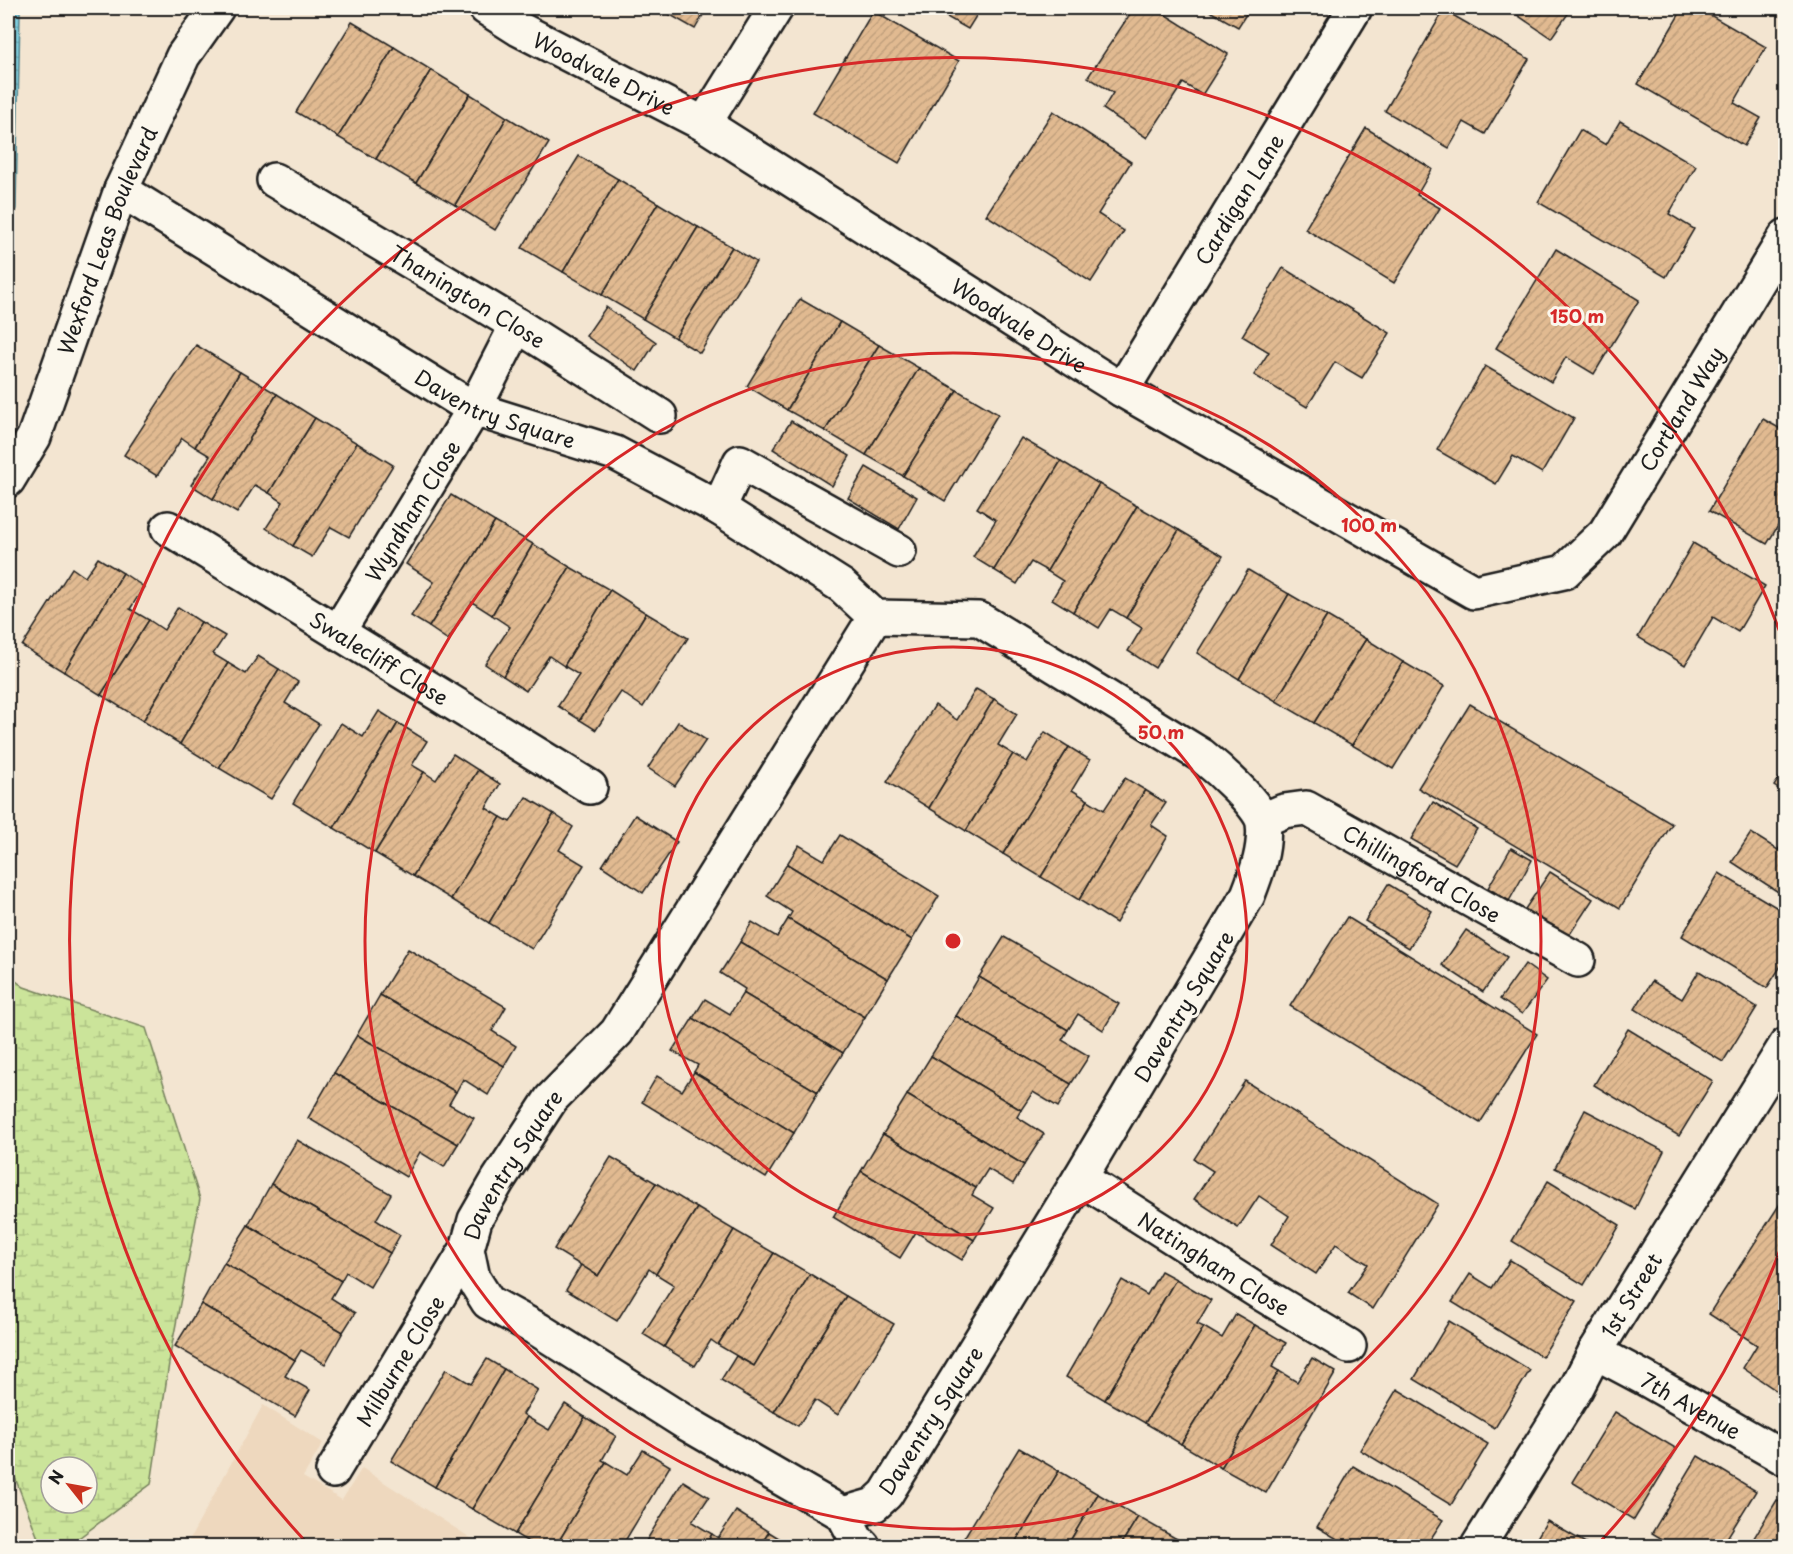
<svg xmlns="http://www.w3.org/2000/svg" width="1793" height="1554" font-family="'Playpen Sans',sans-serif">
  <defs>
    <pattern id="wetland-marsh" width="20" height="14" patternUnits="userSpaceOnUse" patternTransform="scale(1.5)"><rect width="20" height="14" fill="#cbe49a"/><path d="M1 5h8M5 5V1M11 12h8M15 12V8" fill="none" stroke="#aec384"/></pattern>
    <pattern id="water-waves" width="16" height="10" patternUnits="userSpaceOnUse" patternTransform="scale(1.5)"><rect width="16" height="10" fill="#7eccdc"/><path d="M0 5q4-4 8 0t8 0" fill="none" stroke="#6cafbc"/></pattern>
    <pattern id="building-hatch" width="6" height="6" patternUnits="userSpaceOnUse" patternTransform="scale(1.5)"><rect width="6" height="6" fill="#e1ba91"/><path d="M-1 1l2-2M0 6l6-6M5 7l2-2" fill="none" stroke="#c09f7c"/></pattern>
  </defs>
  <rect width="100%" height="100%" fill="#f3e5d1"/>
  <filter id="ink" filterUnits="userSpaceOnUse"><feTurbulence type="fractalNoise" baseFrequency=".0167" numOctaves="2"/><feDisplacementMap in="SourceGraphic" scale="12" xChannelSelector="R" yChannelSelector="G"/><feConvolveMatrix kernelMatrix="1 2 1 2 8 2 1 2 1" color-interpolation-filters="sRGB"/></filter>
  <g filter="url(#ink)">
    <path fill="#eed8be" d="M263 1405 323 1443 303 1477 342 1500 362 1468 483 1546H186Z"/>
    <path fill="url(#wetland-marsh)" stroke="#74805b" stroke-width="1.5" fill-rule="evenodd" d="M8 975 24 987 146 1028 200 1199 171 1350 151 1484 68 1546H41L8 1459ZM51 1467H87V1503H51Z"/>
    <path fill="url(#water-waves)" stroke="#57868f" stroke-width="1.5" d="M8 8H20V13L16 208 8 253Z"/>
    <g fill="none" stroke-linecap="round" stroke-linejoin="round">
      <path stroke="#436269" stroke-width="1.5" d="M8 221 10 207 14 8"/>
    </g>
    <g fill="url(#building-hatch)" stroke="#1c1c1c" stroke-width="1.5">
      <path d="M658 8H707L695 29Z"/>
      <path d="M931 8H981L968 29Z"/>
      <path d="M1134 8H1155L1228 54 1202 95 1183 83 1147 138 1103 109 1113 93 1088 77Z"/>
      <path d="M1204 8H1250L1238 27Z"/>
      <path d="M1507 8H1572L1551 38Z"/>
      <path d="M1683 8H1698L1766 47 1734 103 1761 118 1744 146 1638 84Z"/>
      <path d="M1444 10 1529 59 1485 134 1464 122 1449 148 1385 111Z"/>
      <path d="M873 11 959 61 899 163 813 113Z"/>
      <path d="M352 22 394 47 338 137 296 112Z"/>
      <path d="M394 47 431 70 376 159 338 137Z"/>
      <path d="M431 70 470 94 416 183 376 159Z"/>
      <path d="M470 94 507 117 455 205 416 183Z"/>
      <path d="M1053 111 1131 162 1098 214 1124 231 1091 282 986 215Z"/>
      <path d="M507 117 549 143 495 230 455 205Z"/>
      <path d="M1620 121 1696 166 1669 214 1694 229 1666 277 1538 202 1580 130 1606 145Z"/>
      <path d="M1366 128 1432 169 1417 195 1440 208 1394 283 1305 229Z"/>
      <path d="M579 156 618 179 563 272 522 248Z"/>
      <path d="M618 179 658 203 602 295 563 272Z"/>
      <path d="M658 203 698 227 643 319 602 295Z"/>
      <path d="M698 227 732 247 675 338 643 319Z"/>
      <path d="M732 247 756 262 700 353 675 338Z"/>
      <path d="M1556 249 1639 300 1594 374 1566 357 1551 382 1496 348Z"/>
      <path d="M1283 268 1390 333 1362 378 1335 362 1307 407 1254 375 1269 352 1242 336Z"/>
      <path d="M800 299 840 322 787 410 747 386Z"/>
      <path d="M606 307 656 342 637 371 586 336Z"/>
      <path d="M840 322 879 345 825 431 787 410Z"/>
      <path d="M196 345 240 372 195 447 182 438 157 476 124 455Z"/>
      <path d="M879 345 919 368 866 455 825 431Z"/>
      <path d="M1485 366 1574 418 1542 473 1513 456 1496 484 1437 450Z"/>
      <path d="M919 368 957 390 903 476 866 455Z"/>
      <path d="M240 372 277 394 213 499 191 485 210 456 195 447Z"/>
      <path d="M957 390 998 414 945 501 903 476Z"/>
      <path d="M277 394 315 418 269 493 255 485 237 513 213 499Z"/>
      <path d="M315 418 357 443 293 546 266 528 283 502 269 493Z"/>
      <path d="M1763 419 1786 432V513L1767 544 1709 511Z"/>
      <path d="M791 421 850 456 832 486 773 449Z"/>
      <path d="M1021 438 1061 461 994 570 973 557 996 520 977 508Z"/>
      <path d="M357 443 393 465 349 537 331 527 312 557 293 546Z"/>
      <path d="M1061 461 1099 484 1047 571 1031 562 1017 584 994 570Z"/>
      <path d="M866 467 917 497 899 529 848 498Z"/>
      <path d="M1099 484 1137 506 1073 612 1052 599 1063 581 1047 571Z"/>
      <path d="M451 495 495 522 429 627 411 616 434 582 406 564Z"/>
      <path d="M1137 506 1179 530 1126 618 1111 609 1099 628 1073 612Z"/>
      <path d="M495 522 533 544 492 615 472 602 448 640 429 627Z"/>
      <path d="M1179 530 1223 556 1155 668 1128 651 1142 628 1126 618Z"/>
      <path d="M1693 543 1765 586 1738 632 1713 617 1685 665 1638 637Z"/>
      <path d="M533 544 570 567 503 676 485 664 510 627 492 615Z"/>
      <path d="M98 558 123 573 64 672 22 646 72 568 85 577Z"/>
      <path d="M570 567 610 590 564 666 549 656 526 691 503 676Z"/>
      <path d="M1248 570 1289 594 1239 679 1197 653Z"/>
      <path d="M123 573 144 587 130 609 149 620 101 695 64 672Z"/>
      <path d="M610 590 646 613 580 720 558 706 579 675 564 666Z"/>
      <path d="M1289 594 1327 616 1276 701 1239 679Z"/>
      <path d="M178 607 201 622 143 721 101 695 149 620 164 630Z"/>
      <path d="M646 613 688 638 643 707 621 692 596 730 580 720Z"/>
      <path d="M1327 616 1366 639 1314 723 1276 701Z"/>
      <path d="M201 622 225 636 213 654 228 663 180 744 143 721Z"/>
      <path d="M1366 639 1403 662 1352 745 1314 723Z"/>
      <path d="M258 656 279 669 219 768 180 744 228 663 246 674Z"/>
      <path d="M1403 662 1444 686 1393 769 1352 745Z"/>
      <path d="M279 669 298 682 285 703 319 724 271 799 219 768Z"/>
      <path d="M976 689 994 699 929 808 887 782 935 705 957 720Z"/>
      <path d="M994 699 1017 714 998 745 1013 754 966 831 929 808Z"/>
      <path d="M1470 704 1672 824 1620 908 1418 788Z"/>
      <path d="M379 711 398 723 334 828 293 803 341 723 363 737Z"/>
      <path d="M678 722 706 740 675 786 648 768Z"/>
      <path d="M398 723 427 741 412 765 424 772 375 853 334 828Z"/>
      <path d="M1045 732 1069 747 1003 854 966 831 1013 754 1027 762Z"/>
      <path d="M1069 747 1090 760 1072 790 1088 800 1041 877 1003 854Z"/>
      <path d="M453 754 478 770 413 876 375 853 424 772 436 780Z"/>
      <path d="M1786 768V794L1774 786Z"/>
      <path d="M478 770 500 784 486 808 501 817 451 899 413 876Z"/>
      <path d="M1125 778 1145 790 1079 900 1041 877 1088 800 1104 810Z"/>
      <path d="M1145 790 1166 803 1151 825 1168 836 1116 923 1079 900Z"/>
      <path d="M526 797 554 814 489 923 451 899 501 817 510 822Z"/>
      <path d="M1433 802 1477 829 1455 864 1411 839Z"/>
      <path d="M554 814 573 827 559 850 584 865 532 949 489 923Z"/>
      <path d="M635 815 677 842 643 893 602 866Z"/>
      <path d="M1751 833 1778 850 1786 838V897L1732 862Z"/>
      <path d="M840 835 939 896 912 940 787 864 799 845 824 860Z"/>
      <path d="M1511 848 1532 860 1509 901 1488 888Z"/>
      <path d="M787 864 912 940 888 979 788 919 792 912 767 896Z"/>
      <path d="M1550 872 1593 899 1568 937 1525 909Z"/>
      <path d="M1719 873 1786 913V958L1767 988 1682 936Z"/>
      <path d="M1388 884 1432 911 1409 948 1365 921Z"/>
      <path d="M1347 917 1537 1034 1480 1123 1290 1006Z"/>
      <path d="M788 919 888 979 865 1017 740 942 752 922 777 937Z"/>
      <path d="M1466 930 1507 957 1483 992 1442 965Z"/>
      <path d="M1004 937 1119 1004 1103 1030 1078 1014 1068 1030 979 977Z"/>
      <path d="M740 942 865 1017 843 1053 743 993 745 989 720 973Z"/>
      <path d="M408 949 506 1007 492 1031 516 1046 504 1066 380 995Z"/>
      <path d="M1525 964 1547 980 1522 1014 1500 999Z"/>
      <path d="M1699 971 1757 1007 1723 1062 1635 1009 1652 981 1682 999Z"/>
      <path d="M979 977 1068 1030 1062 1040 1089 1056 1071 1084 956 1016Z"/>
      <path d="M743 993 843 1053 818 1092 693 1018 705 999 730 1014Z"/>
      <path d="M380 995 504 1066 488 1095 463 1079 456 1092 357 1035Z"/>
      <path d="M956 1016 1071 1084 1058 1107 1033 1092 1021 1110 931 1056Z"/>
      <path d="M693 1018 818 1092 794 1133 694 1072 698 1065 672 1051Z"/>
      <path d="M1628 1029 1713 1081 1679 1136 1594 1085Z"/>
      <path d="M357 1035 456 1092 449 1104 474 1118 458 1144 334 1073Z"/>
      <path d="M931 1056 1021 1110 1017 1117 1044 1134 1024 1165 907 1095Z"/>
      <path d="M694 1072 794 1133 766 1178 642 1102 657 1076 682 1091Z"/>
      <path d="M334 1073 458 1144 444 1167 420 1152 406 1177 308 1118Z"/>
      <path d="M1245 1081 1438 1204 1373 1309 1348 1293 1368 1264 1336 1244 1316 1274 1271 1245 1289 1216 1259 1196 1238 1228 1194 1199 1213 1171 1194 1159Z"/>
      <path d="M907 1095 1024 1165 1013 1184 988 1169 976 1188 883 1134Z"/>
      <path d="M1585 1110 1664 1151 1635 1209 1555 1168Z"/>
      <path d="M883 1134 976 1188 972 1195 994 1208 974 1240 861 1171Z"/>
      <path d="M297 1140 391 1194 376 1220 400 1235 390 1253 271 1184Z"/>
      <path d="M611 1157 656 1183 598 1276 554 1249Z"/>
      <path d="M861 1171 974 1240 962 1260 916 1232 900 1258 833 1217Z"/>
      <path d="M1548 1181 1620 1225 1584 1285 1512 1241Z"/>
      <path d="M656 1183 697 1208 656 1274 649 1269 617 1321 566 1290 581 1265 598 1276Z"/>
      <path d="M271 1184 390 1253 370 1287 346 1272 341 1281 248 1225Z"/>
      <path d="M1783 1199 1786 1201V1397L1743 1368 1757 1345 1709 1314Z"/>
      <path d="M697 1208 734 1230 664 1347 643 1334 674 1285 656 1274Z"/>
      <path d="M248 1225 341 1281 331 1298 355 1313 343 1332 224 1263Z"/>
      <path d="M734 1230 774 1253 718 1345 711 1340 695 1366 664 1347Z"/>
      <path d="M774 1253 810 1274 754 1366 718 1345Z"/>
      <path d="M1510 1260 1577 1301 1542 1357 1452 1302 1470 1274 1492 1288Z"/>
      <path d="M224 1263 343 1332 325 1364 301 1350 295 1360 201 1304Z"/>
      <path d="M1161 1271 1176 1279 1105 1400 1066 1377 1122 1280 1147 1295Z"/>
      <path d="M810 1274 846 1296 774 1412 721 1380 736 1356 754 1366Z"/>
      <path d="M1176 1279 1211 1300 1197 1324 1204 1327 1145 1423 1105 1400Z"/>
      <path d="M846 1296 894 1324 838 1415 815 1400 798 1426 774 1412Z"/>
      <path d="M201 1304 295 1360 285 1376 310 1390 295 1416 175 1346Z"/>
      <path d="M1236 1314 1255 1325 1181 1444 1145 1423 1204 1327 1222 1338Z"/>
      <path d="M1449 1321 1530 1370 1495 1428 1414 1379Z"/>
      <path d="M1255 1325 1286 1343 1272 1367 1279 1371 1221 1468 1181 1444Z"/>
      <path d="M1312 1358 1336 1372 1266 1493 1221 1468 1279 1371 1297 1382Z"/>
      <path d="M487 1359 504 1369 435 1487 391 1461 446 1369 471 1384Z"/>
      <path d="M504 1369 538 1390 523 1414 527 1417 472 1509 435 1487Z"/>
      <path d="M1397 1389 1488 1444 1451 1505 1360 1450Z"/>
      <path d="M565 1404 585 1417 515 1534 472 1509 527 1417 549 1430Z"/>
      <path d="M1615 1412 1677 1449 1634 1520 1572 1482Z"/>
      <path d="M585 1417 616 1436 602 1460 606 1462 556 1546H535L515 1534Z"/>
      <path d="M1019 1448 1059 1471 1013 1546H971L962 1541Z"/>
      <path d="M643 1450 670 1466 622 1546H556L606 1462 627 1475Z"/>
      <path d="M1698 1456 1756 1491 1722 1546H1674L1652 1533Z"/>
      <path d="M1353 1466 1443 1520 1426 1546H1349L1317 1527Z"/>
      <path d="M1059 1471 1098 1494 1067 1546H1013Z"/>
      <path d="M683 1481 709 1497 692 1522 712 1534 705 1546H643Z"/>
      <path d="M1098 1494 1138 1517 1120 1546H1067Z"/>
      <path d="M1777 1500 1786 1505V1546H1749Z"/>
      <path d="M736 1511 769 1532 760 1546H705L712 1534 718 1538Z"/>
      <path d="M1138 1517 1177 1539 1172 1546H1120Z"/>
      <path d="M1547 1521 1591 1546H1532Z"/>
      <path d="M769 1532 787 1543 785 1546H760Z"/>
    </g>
    <g fill="none" stroke-linecap="round" stroke-linejoin="round">
      <g stroke="#1c1c1c" stroke-width="38">
        <g id="street">
          <path id="s1" d="M486 8 519 29 704 124 1122 390 1474 592 1564 572 1605 533 1786 236"/>
          <path d="M704 124 776 8"/>
          <path id="s2" d="M274 180 517 325 660 416"/>
          <path id="s3" d="M121 190 474 409 615 453 719 508 842 586 875 617 979 619 1201 755C1216 767 1260 805 1263 823 1266 848 1257 872 1248 895L1080 1178 886 1494 874 1505 843 1514 686 1423 539 1330 488 1302 473 1278 467 1249 475 1220 498 1180 551 1099 617 1032 875 617"/>
          <path id="s4" d="M1122 390 1355 8"/>
          <path id="s5" d="M8 480 34 437 121 190 183 56 217 8"/>
          <path d="M719 508 740 462 899 551"/>
          <path id="s6" d="M168 528 590 787"/>
          <path id="s7" d="M338 632 474 409 517 325"/>
          <path id="s8" d="M1263 820 1284 811 1306 808 1578 960"/>
          <path id="s9" d="M1080 1178 1259 1292 1349 1346"/>
          <path id="s10" d="M1595 1352 1644 1378 1786 1459"/>
          <path id="s11" d="M333 1471 467 1249"/>
          <path d="M843 1514 857 1540 863 1546"/>
          <path id="s12" d="M1478 1546 1576 1389 1595 1352 1786 1045"/>
        </g>
      </g>
      <use href="#street" stroke="#fbf7ec" stroke-width="33"/>
    </g>
  </g>
  <g fill="none" stroke="#d62828" stroke-width="3">
    <circle cx="953" cy="941" r="294"/>
    <circle cx="953" cy="941" r="588"/>
    <path d="M1785 1236A883 883 0 0 1 1599 1543M307 1543A883 883 0 1 1 1785 646"/>
  </g>
  <g text-anchor="middle" dominant-baseline="central" stroke-width="6" stroke-linejoin="round" paint-order="stroke">
    <g font-size="21" fill="#1c1c1c" stroke="#fbf7ec">
      <text stroke="none"><textPath href="#s1" startOffset="135">Woodvale Drive</textPath></text>
      <text stroke="none"><textPath href="#s4" startOffset="224">Cardigan Lane</textPath></text>
      <text stroke="none"><textPath href="#s5" startOffset="260">Wexford Leas Boulevard</textPath></text>
      <text stroke="none"><textPath href="#s2" startOffset="226">Thanington Close</textPath></text>
      <text stroke="none"><textPath href="#s1" startOffset="621">Woodvale Drive</textPath></text>
      <text stroke="none"><textPath href="#s3" startOffset="435">Daventry Square</textPath></text>
      <text stroke="none"><textPath href="#s1" startOffset="1443">Cortland Way</textPath></text>
      <text stroke="none"><textPath href="#s7" startOffset="142">Wyndham Close</textPath></text>
      <text stroke="none"><textPath href="#s6" startOffset="248">Swalecliff Close</textPath></text>
      <text stroke="none"><textPath href="#s8" startOffset="178">Chillingford Close</textPath></text>
      <text transform="translate(1183 1006) rotate(-59)">Daventry Square</text>
      <text stroke="none"><textPath href="#s3" startOffset="2720">Daventry Square</textPath></text>
      <text stroke="none"><textPath href="#s9" startOffset="159">Natingham Close</textPath></text>
      <text stroke="none"><textPath href="#s12" startOffset="294">1st Street</textPath></text>
      <text stroke="none"><textPath href="#s11" startOffset="129">Milburne Close</textPath></text>
      <text stroke="none"><textPath href="#s10" startOffset="110">7th Avenue</textPath></text>
      <text transform="translate(930 1420) rotate(-57)">Daventry Square</text>
    </g>
  </g>
  <circle cx="953" cy="941" r="9" fill="#d62828" stroke="#fbf7ec" stroke-width="3"/>
  <g font-size="18" text-anchor="middle" font-weight="bold" fill="#d62828" stroke="#fbf7ec" stroke-width="6" stroke-linejoin="round" paint-order="stroke">
    <text x="1577" y="323">150 m</text>
    <text x="1369" y="532">100 m</text>
    <text x="1161" y="739">50 m</text>
  </g>
  <rect width="1793" height="1554" fill="none" stroke="#fbf7ec" stroke-width="30"/>
  <rect x="15" y="15" width="1763" height="1524" fill="none" stroke="#1c1c1c" stroke-width="2" filter="url(#ink)"/>
  <g transform="translate(69 1485) rotate(301)"><circle r="28" fill="#fbf7ec" stroke="#a29f99" stroke-width="1.5"/>
  <path d="M0-4.5L10 22L0 15L-10 22Z" fill="#c8321e"/>
  <text y="-9" font-size="16" font-weight="bold" text-anchor="middle" fill="#1c1c1c">N</text>
  </g>
</svg>
